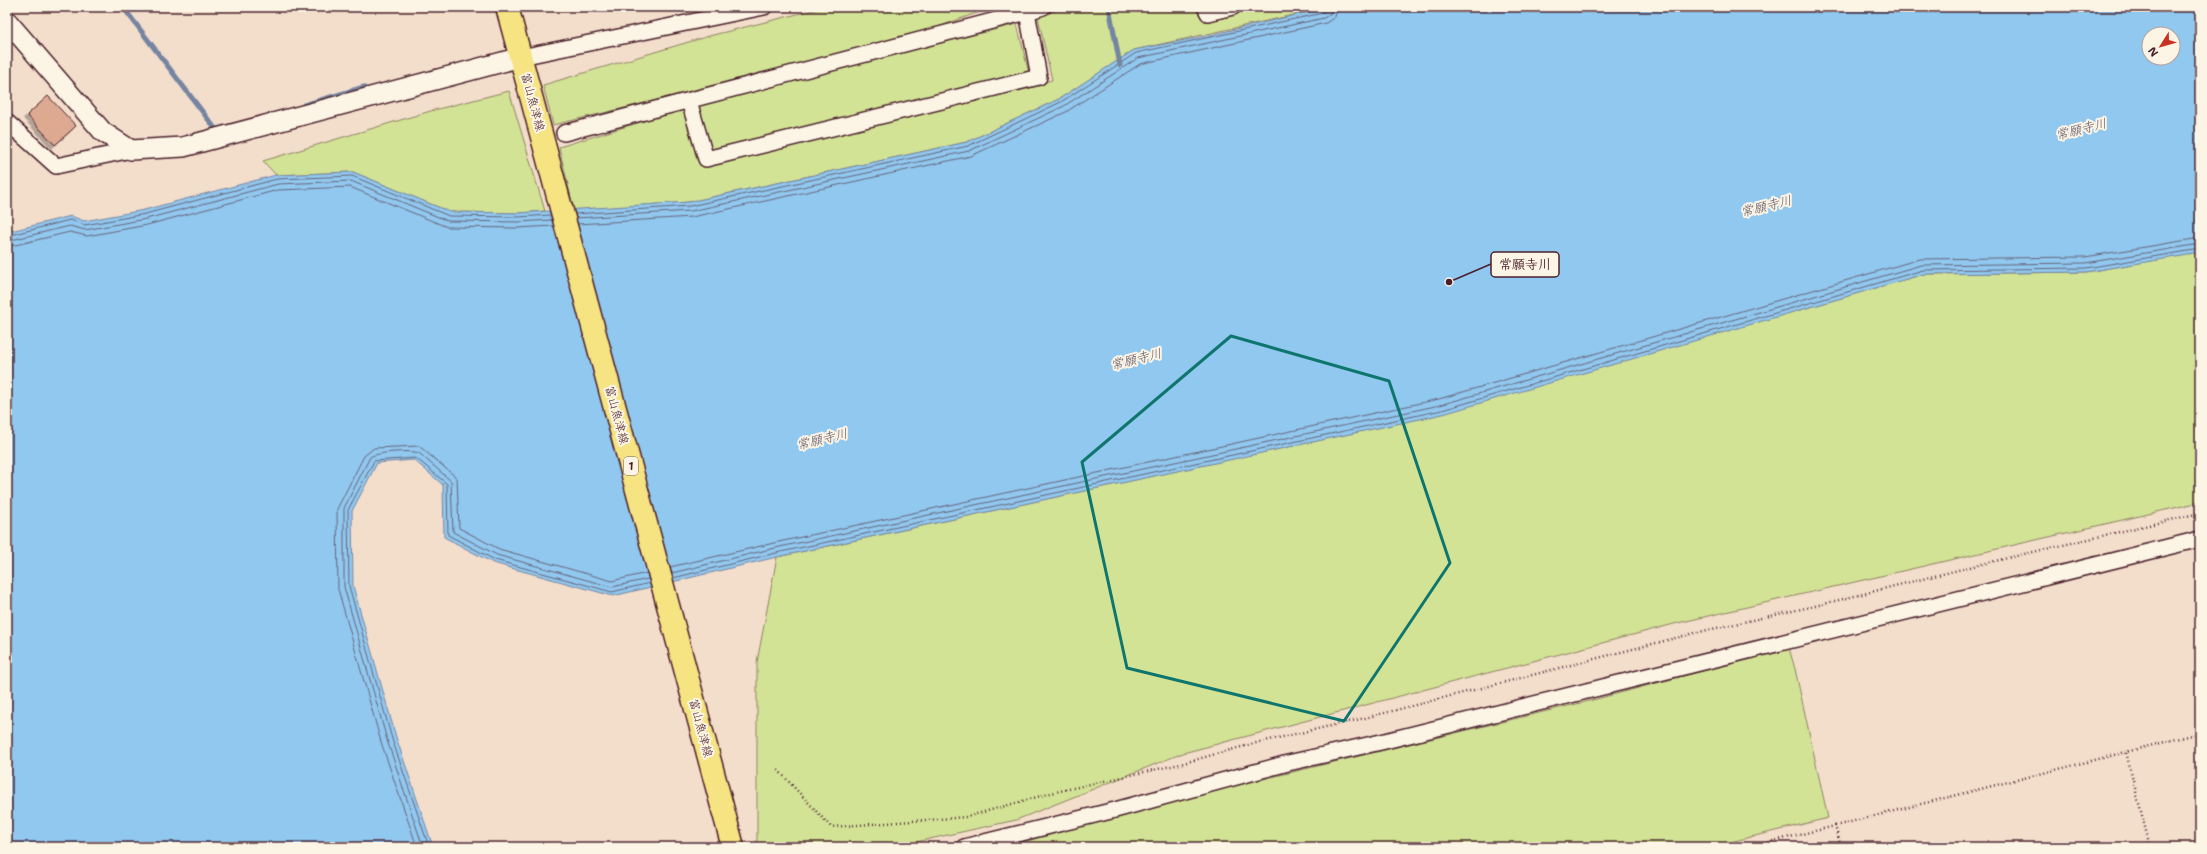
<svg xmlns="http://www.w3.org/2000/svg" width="2207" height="854" font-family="'Shantell Sans','Klee One',sans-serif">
  <defs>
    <filter id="shadow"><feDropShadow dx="-3.5" dy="3.5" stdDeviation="0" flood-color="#0004"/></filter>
  </defs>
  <rect width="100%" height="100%" fill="#f3decc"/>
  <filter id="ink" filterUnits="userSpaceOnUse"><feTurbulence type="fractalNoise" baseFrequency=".025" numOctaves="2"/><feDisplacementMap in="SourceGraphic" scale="8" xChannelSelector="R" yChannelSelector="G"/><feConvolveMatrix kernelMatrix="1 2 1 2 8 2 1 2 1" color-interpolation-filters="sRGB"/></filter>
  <g filter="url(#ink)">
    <g fill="#d2e396" stroke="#8e8160">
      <path d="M826 7H993L924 32 808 64 553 125 543 85 709 36Z"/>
      <path d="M1060 7H1202L1204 19 1254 7H1330L1134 50 1059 99 967 142 689 202 574 210 559 147 683 109 703 167 1052 80 1038 17 1060 9Z"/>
      <path d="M1017 24 1029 74 712 152 697 104Z"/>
      <path d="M509 91 545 211 518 213 450 212 353 172 276 175 263 161 434 110Z"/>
      <path d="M2194 253H2200V502L1678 623 1183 753 1016 820 893 847H757V662L777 557 1432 416 1924 274 2086 272Z"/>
      <path d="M1789 648 1795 669 1828 818 1710 847H1005L1205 793 1593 700Z"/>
    </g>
    <path fill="#91c8ef" stroke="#7584a1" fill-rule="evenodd" d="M1330 7H2200V253L2086 272 1924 274 1443 414 777 557 613 596 493 563 444 537 443 485 414 460 377 463 352 511 353 586 396 737 433 847H7V232L71 216 84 221 144 210 276 175 353 172 450 212 518 213 689 202 967 142 1059 99 1134 50 1206 36ZM2149 34H2173V58H2149Z"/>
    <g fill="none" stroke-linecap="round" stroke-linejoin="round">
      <g stroke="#666379" stroke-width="1">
        <path d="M575 214 690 206 968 146 1061 102 1136 53 1323 13 1326 7"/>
        <path d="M576 218 691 211 969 151 1064 106 1138 58 1324 18 1330 14 1331 7"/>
        <path d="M578 224 692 217 971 156 1066 112 1140 64 1326 23 1335 17 1338 7"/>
        <path d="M7 236 70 220 85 225 145 214 277 179 352 176 449 216 518 217 551 215"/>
        <path d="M7 241 70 226 85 230 146 219 278 184 351 181 448 221 518 222 552 220"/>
        <path d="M7 247 70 232 87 236 147 225 278 190 350 187 447 227 518 228 553 226"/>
        <path d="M670 567 774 543 1439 399 1920 259 2085 257 2200 238"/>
        <path d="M672 573 775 548 1440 405 1921 265 2085 263 2200 244"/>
        <path d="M673 578 776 553 1442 410 1923 270 2086 268 2200 249"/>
        <path d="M417 847 381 742 338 589 337 509 364 456 374 448 419 446 457 478 459 528 499 549 612 581 647 573"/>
        <path d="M423 847 387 740 344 587V508L370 457C377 452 412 450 419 453L451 481 453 532 497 555 612 587 648 579"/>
        <path d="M429 847 392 739 349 586 348 510 374 461 416 458 447 484 448 535 495 560 612 592 650 583"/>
      </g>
      <g stroke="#7584a1" stroke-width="5">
        <path d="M123 7 217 131 220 130"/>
        <path d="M1109 7 1120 65"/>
        <path d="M304 105 364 87"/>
      </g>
    </g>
    <path fill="#dda991" stroke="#4a1f2b" filter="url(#shadow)" d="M48 96 76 126 55 145 27 115Z"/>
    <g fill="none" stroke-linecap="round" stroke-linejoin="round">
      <g stroke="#4a1f2b" stroke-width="18">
        <g id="minor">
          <path d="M1205 7 1208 13 1233 7"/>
          <path d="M1027 12 1043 7"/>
          <path d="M521 57 764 7"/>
          <path d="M7 122 56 166 131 150"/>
          <path d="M564 133 1027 12 1039 77 706 159 689 101"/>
          <path d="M964 847 1115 810 1288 763 1381 742 2200 539"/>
        </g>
      </g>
      <g stroke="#4a1f2b" stroke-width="22">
        <path id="tertiary" d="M7 21 103 132 131 150 183 147 521 57"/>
      </g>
      <g stroke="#4a1f2b" stroke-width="25">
        <path id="primary" d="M507 7 733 847"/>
      </g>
      <g stroke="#4a1f2b" stroke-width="2.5" stroke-dasharray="1 3" stroke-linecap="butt">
        <path d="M778 770 831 827 966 817 1051 793 1180 764 1252 744 1365 718 1699 632 1819 605 1982 564 2200 513"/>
        <path d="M1835 826 2126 752"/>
        <path d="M1749 847 1835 826 1841 847"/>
        <path d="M2150 847 2126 752 2200 733"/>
      </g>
      <use href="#minor" stroke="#fcf5e5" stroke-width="15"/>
      <use href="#tertiary" stroke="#fcf5e5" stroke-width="19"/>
      <use href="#primary" stroke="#f6e381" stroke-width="22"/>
    </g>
  </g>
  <path fill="none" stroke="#0f766e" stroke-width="3" stroke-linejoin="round" d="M1231 336 1389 381 1450 563 1344 721 1127 668 1082 462Z"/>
  <g text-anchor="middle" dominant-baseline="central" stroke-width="4" stroke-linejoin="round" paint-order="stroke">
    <rect fill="#fcf5e5" stroke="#7f5f63" stroke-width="1" x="624" y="457" width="14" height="18" rx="3"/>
    <g font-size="11" font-weight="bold" fill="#4a1f2b">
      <text x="631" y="466">1</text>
    </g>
    <g font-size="12" fill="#4a1f2b" stroke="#fcf5e5">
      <text transform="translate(533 102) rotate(75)">富山魚津線</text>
      <text transform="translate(617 415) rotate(75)">富山魚津線</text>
      <text transform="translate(701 728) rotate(75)">富山魚津線</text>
    </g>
    <g font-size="13" font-style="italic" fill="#5f5266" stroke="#fcf5e5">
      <text transform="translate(2081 129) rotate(-14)">常願寺川</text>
      <text transform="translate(1766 206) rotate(-14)">常願寺川</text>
      <text transform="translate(1136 359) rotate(-14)">常願寺川</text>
      <text transform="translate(822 439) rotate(-14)">常願寺川</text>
    </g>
  </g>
  <path fill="none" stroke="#4a1f2b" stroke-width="1.5" d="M1449 282L1491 264"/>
  <circle fill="#4a1f2b" stroke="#fcf5e5" stroke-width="1.5" cx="1449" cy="282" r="4"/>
  <rect fill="#fcf5e5" stroke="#4a1f2b" stroke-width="1.5" x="1491" y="252" width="68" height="25" rx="4"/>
  <g font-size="13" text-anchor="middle" font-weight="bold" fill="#4a1f2b">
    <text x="1525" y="269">常願寺川</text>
  </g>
  <rect width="2207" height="854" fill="none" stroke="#fcf5e5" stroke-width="24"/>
  <rect x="12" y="12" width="2183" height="830" fill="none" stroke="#4a1f2b" stroke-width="1.5" filter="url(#ink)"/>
  <g transform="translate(2161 46) rotate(233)"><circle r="19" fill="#fcf5e5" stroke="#b59f9b"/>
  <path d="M0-3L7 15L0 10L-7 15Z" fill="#c8321e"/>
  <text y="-6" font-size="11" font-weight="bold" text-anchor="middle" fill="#4a1f2b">N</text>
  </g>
</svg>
